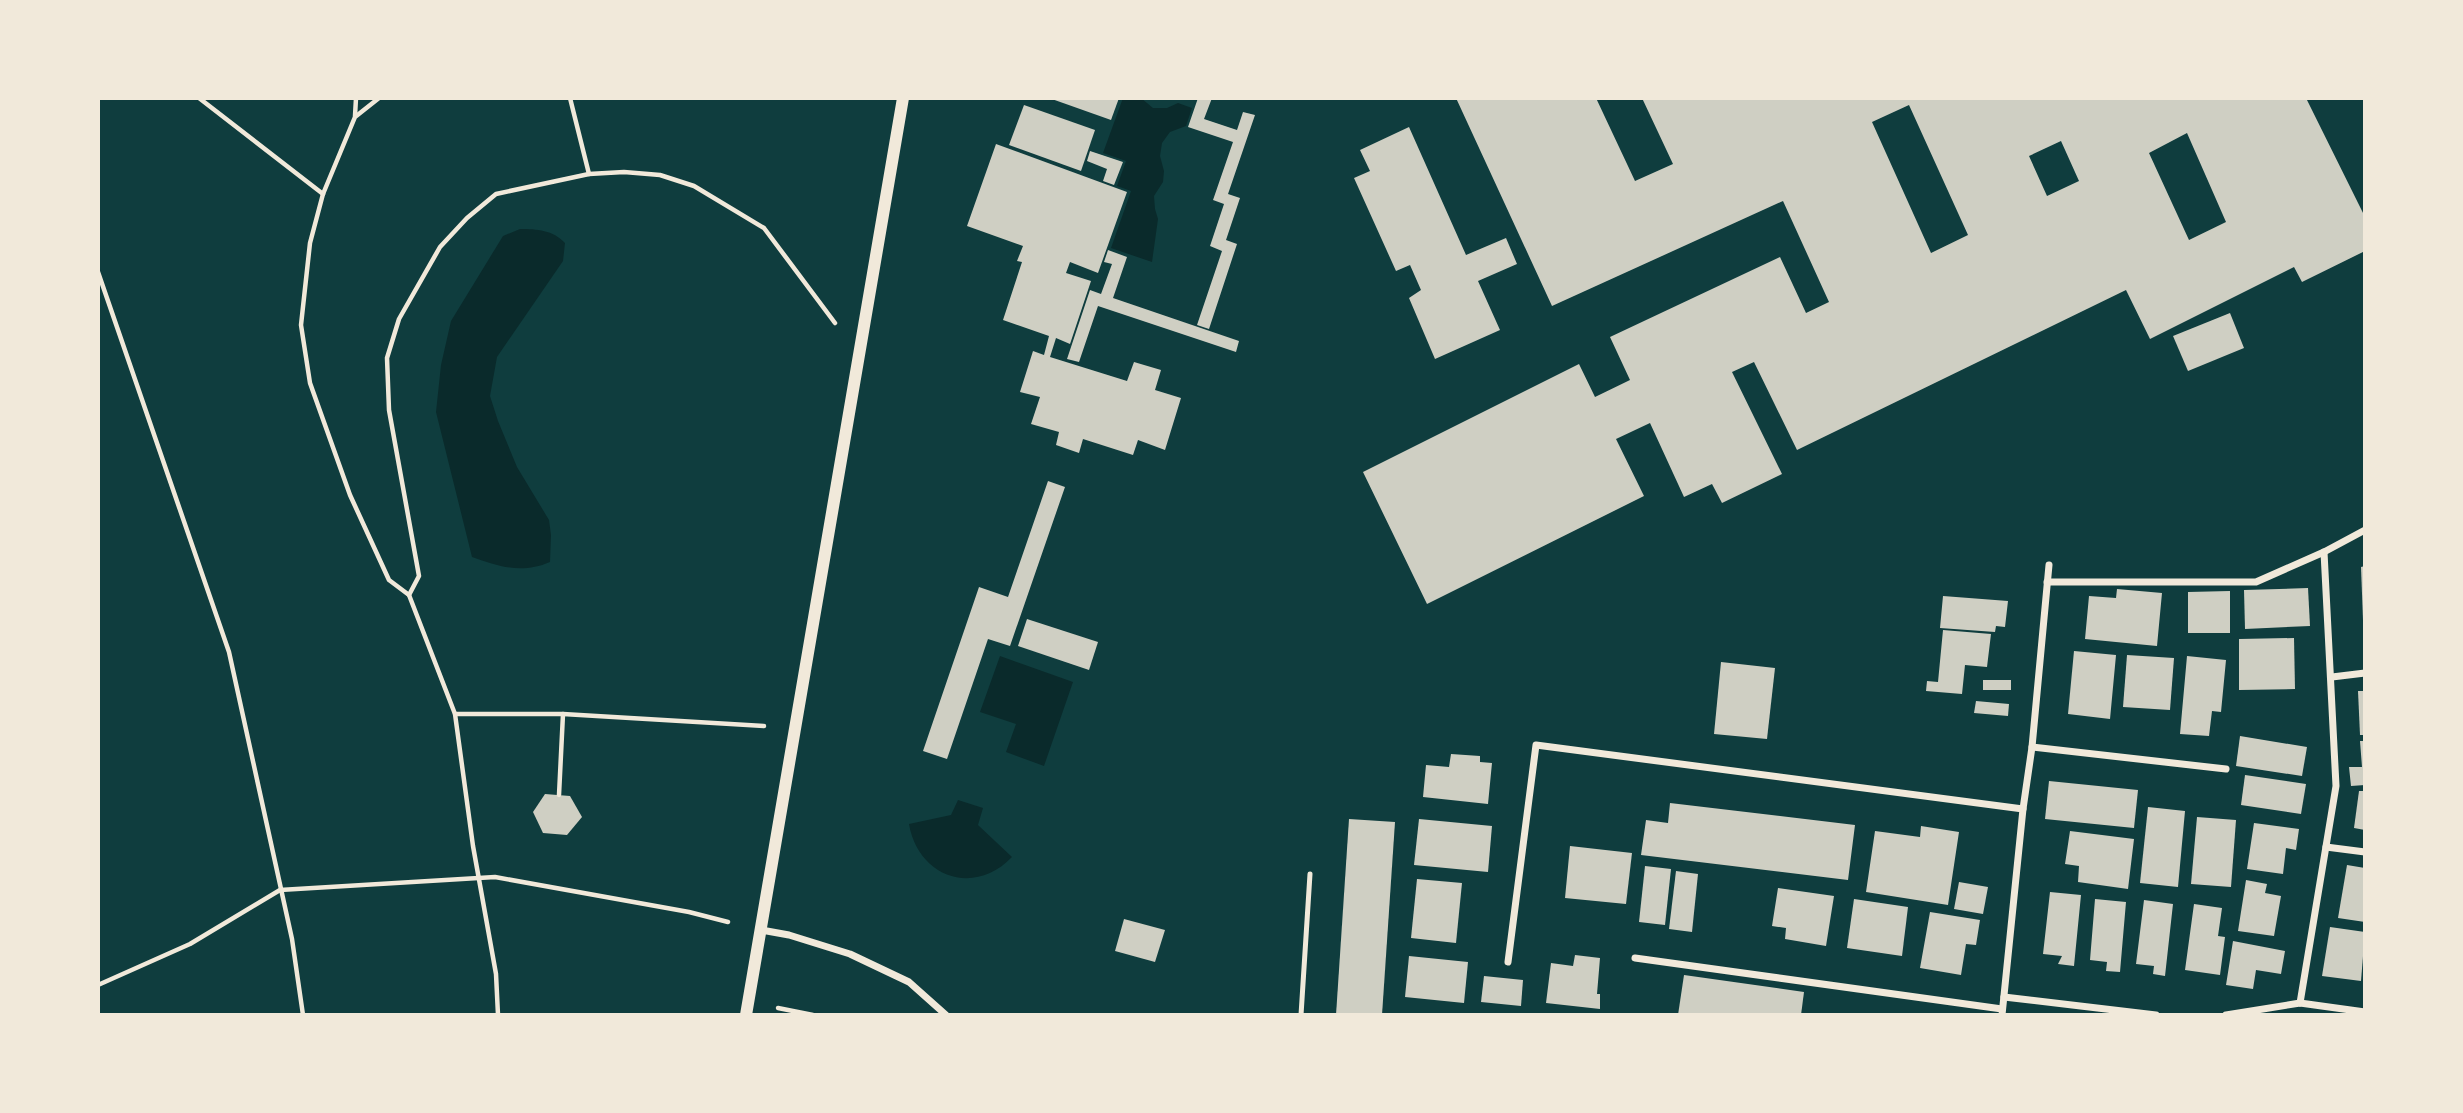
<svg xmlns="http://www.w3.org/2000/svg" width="2463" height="1113" font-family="Ubuntu,sans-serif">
  <rect width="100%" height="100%" fill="#0f3d3e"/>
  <g fill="#0a2a2b">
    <path d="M1123 98H1141L1153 108H1167L1178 103 1192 108 1186 126 1170 132 1162 143 1160 156 1164 171 1163 182 1154 196 1155 209 1158 219 1152 262 1111 248 1131 191 1117 186 1126 161 1103 153Z"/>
    <path d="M520 229C537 229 553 230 565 243L563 261 497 357 490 396 498 421 517 467 549 520 551 535 550 562C522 574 500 567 472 557L436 412 441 365 451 321 503 236Z"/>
    <path d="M1000 656 1073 682 1044 766 1006 752 1016 724 980 712Z"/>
    <path d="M958 800 983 808 978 825 1012 857C974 897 918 877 909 824L951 815Z"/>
  </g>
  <g fill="#cfcfc3" fill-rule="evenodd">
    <path d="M1049 98H1119L1111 120Z"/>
    <path d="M1198 98H1212L1204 119 1237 130 1243 112 1255 115 1228 194 1240 198 1226 240 1237 244 1209 329 1197 325 1222 251 1210 246 1224 204 1213 200 1233 142 1188 127Z"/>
    <path d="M1456 98H1596L1635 181 1673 164 1642 98H2306L2365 217V251L2302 282 2294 267 2150 339 2126 290 1797 450 1754 362 1732 372 1782 474 1722 503 1712 484 1684 497 1650 423 1616 439 1644 496 1427 604 1363 472 1579 364 1595 397 1630 380 1610 337 1780 257 1806 313 1829 302 1783 201 1552 306ZM1909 105 1968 235 1931 253 1872 122ZM2187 133 2226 222 2189 240 2149 153ZM2061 141 2079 181 2047 196 2029 156Z"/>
    <path d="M1024 105 1095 130 1081 171 1009 145Z"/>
    <path d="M1409 127 1466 255 1506 238 1517 264 1478 281 1500 330 1435 359 1409 298 1421 290 1410 265 1396 271 1354 178 1370 171 1360 150Z"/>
    <path d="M996 144 1127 192 1098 273 1070 262 1066 273 1091 281 1070 344 1056 338 1050 357 1127 381 1134 362 1161 370 1155 390 1181 398 1165 450 1138 440 1133 455 1083 439 1079 453 1056 445 1059 432 1031 424 1040 397 1020 392 1033 351 1044 355 1049 336 1003 320 1022 262 1017 261 1023 246 967 226Z"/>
    <path d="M1090 151 1123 162 1114 185 1103 181 1107 169 1087 161Z"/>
    <path d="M1108 250 1127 257 1113 298 1239 341 1236 352 1098 306 1079 362 1067 359 1090 290 1101 294 1112 264 1104 262Z"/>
    <path d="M2230 313 2244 348 2188 371 2173 336Z"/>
    <path d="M1048 481 1065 487 1010 646 988 639 947 759 923 751 979 587 1008 597Z"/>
    <path d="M2365 566V620H2363L2361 567Z"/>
    <path d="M2308 588 2310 626 2245 629 2244 590Z"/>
    <path d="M2117 589 2162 593 2157 646 2085 639 2089 596 2116 598Z"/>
    <path d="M2230 591V633H2188V592Z"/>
    <path d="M1943 596 2008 601 2005 627 1996 626 1995 632 1940 628Z"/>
    <path d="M1027 619 1098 642 1089 670 1018 646Z"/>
    <path d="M1943 630 1991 634 1987 667 1965 665 1962 694 1926 691 1927 681 1938 682Z"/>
    <path d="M2294 638 2295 689 2239 690V639Z"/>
    <path d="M2074 651 2116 655 2110 719 2068 714Z"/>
    <path d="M2127 655 2174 658 2170 710 2123 707Z"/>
    <path d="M2187 656 2226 660 2221 712 2212 711 2209 736 2180 734Z"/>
    <path d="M1721 662 1775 668 1767 739 1714 734Z"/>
    <rect x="1983" y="680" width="28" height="10"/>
    <path d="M2358 691H2365V735H2360Z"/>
    <path d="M1976 701 2009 704 2008 716 1974 713Z"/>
    <path d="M2240 736 2307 747 2302 776 2236 766Z"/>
    <path d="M2360 741H2365V785L2351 786 2349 767H2362Z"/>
    <path d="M1451 754 1480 756V762L1492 763 1488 804 1423 797 1426 765 1449 767Z"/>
    <path d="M2245 775 2306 784 2301 814 2241 805Z"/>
    <path d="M2049 781 2138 790 2134 828 2045 819Z"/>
    <path d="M2359 791H2365V830L2354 828Z"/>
    <path d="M545 794 570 796 582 817 567 835 543 833 533 812Z"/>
    <path d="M1670 803 1855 825 1848 880 1641 855 1646 820 1668 823Z"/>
    <path d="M2148 807 2185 811 2178 887 2140 883Z"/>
    <path d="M2197 817 2236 820 2231 887 2191 884Z"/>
    <path d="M1349 819 1395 822 1382 1015H1336Z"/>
    <path d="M1419 819 1492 826 1488 872 1414 865Z"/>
    <path d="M2254 823 2299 829 2296 850 2286 848 2283 874 2247 869Z"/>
    <path d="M1921 826 1959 832 1948 905 1866 892 1875 831 1920 837Z"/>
    <path d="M2070 831 2134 839 2128 889 2078 882 2079 866 2065 864Z"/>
    <path d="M1570 846 1632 853 1626 904 1565 898Z"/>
    <path d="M2347 865 2365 868V922L2338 918Z"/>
    <path d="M1645 866 1671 869 1665 925 1639 922Z"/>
    <path d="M1676 871 1698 874 1692 932 1669 929Z"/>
    <path d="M1417 879 1462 883 1456 943 1411 938Z"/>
    <path d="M2246 880 2267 884 2265 893 2281 896 2274 936 2238 931Z"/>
    <path d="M1959 882 1988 887 1983 914 1954 909Z"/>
    <path d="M1778 888 1834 896 1826 946 1785 939 1786 928 1772 926Z"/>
    <path d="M2050 892 2081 895 2074 966 2058 964 2062 956 2043 954Z"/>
    <path d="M1854 899 1908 907 1902 956 1847 948Z"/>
    <path d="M2095 899 2126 902 2120 972 2106 971 2107 962 2090 960Z"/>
    <path d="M2144 900 2173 904 2165 976 2153 974 2154 966 2136 964Z"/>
    <path d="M2194 904 2222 908 2218 936 2225 937 2220 975 2185 970Z"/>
    <path d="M1930 912 1980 920 1976 945 1966 944 1961 975 1920 968Z"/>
    <path d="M1124 919 1165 930 1155 962 1115 951Z"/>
    <path d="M2330 927 2365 932 2361 981 2322 976Z"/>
    <path d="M2233 941 2285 951 2281 974 2256 970 2253 989 2226 985Z"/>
    <path d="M1575 955 1600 958 1597 994H1600V1009L1546 1003 1551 963 1573 966Z"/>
    <path d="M1409 956 1468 962 1464 1003 1405 997Z"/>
    <path d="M1684 975 1804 992 1801 1015H1678Z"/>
    <path d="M1484 976 1523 980 1521 1006 1481 1002Z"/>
  </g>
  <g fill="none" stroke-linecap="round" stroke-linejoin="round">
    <g stroke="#f1e9da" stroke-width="4.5">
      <path d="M199 98 323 194"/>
      <path d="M379 98 355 117 323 194 310 243 301 325 310 383 350 495 389 580 409 595 455 714 473 846 496 974 498 1015"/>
      <path d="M570 98 589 174"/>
      <path d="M355 116 356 98"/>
      <path d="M98 272 229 652 292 939 303 1015"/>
      <path d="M409 595 419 576 389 410 387 358 399 319 440 247 467 218 496 194 589 174 624 172 660 175 694 186 764 228 835 323"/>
      <path d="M455 714H563L764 726"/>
      <path d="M559 795 563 714"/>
      <path d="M98 985 190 944 280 890 495 877 689 912 728 922"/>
      <path d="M778 1008 813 1015"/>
    </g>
    <path stroke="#f1e9da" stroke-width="5" d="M1301 1015 1310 874"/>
    <g stroke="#f1e9da" stroke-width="7">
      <path d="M2047 582H2256L2324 552 2365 530"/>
      <path d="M2332 677 2365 673"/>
      <path d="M2032 747 2226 769"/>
      <path d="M2326 847 2365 852"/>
      <path d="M761 930 789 935 850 954 909 982 946 1015"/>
      <path d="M1635 958 2002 1009"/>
      <path d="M1508 962 1536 745 2023 809"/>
      <path d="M2004 997 2156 1015"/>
      <path d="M2300 1003 2336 786 2324 552"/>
      <path d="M2002 1015 2023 809 2032 747 2049 565"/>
      <path d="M2226 1015 2300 1003 2365 1012"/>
    </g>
    <path stroke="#f1e9da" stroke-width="12" d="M746 1015 903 98"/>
  </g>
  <rect width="2463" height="1113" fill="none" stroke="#f1e9da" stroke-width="200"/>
</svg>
